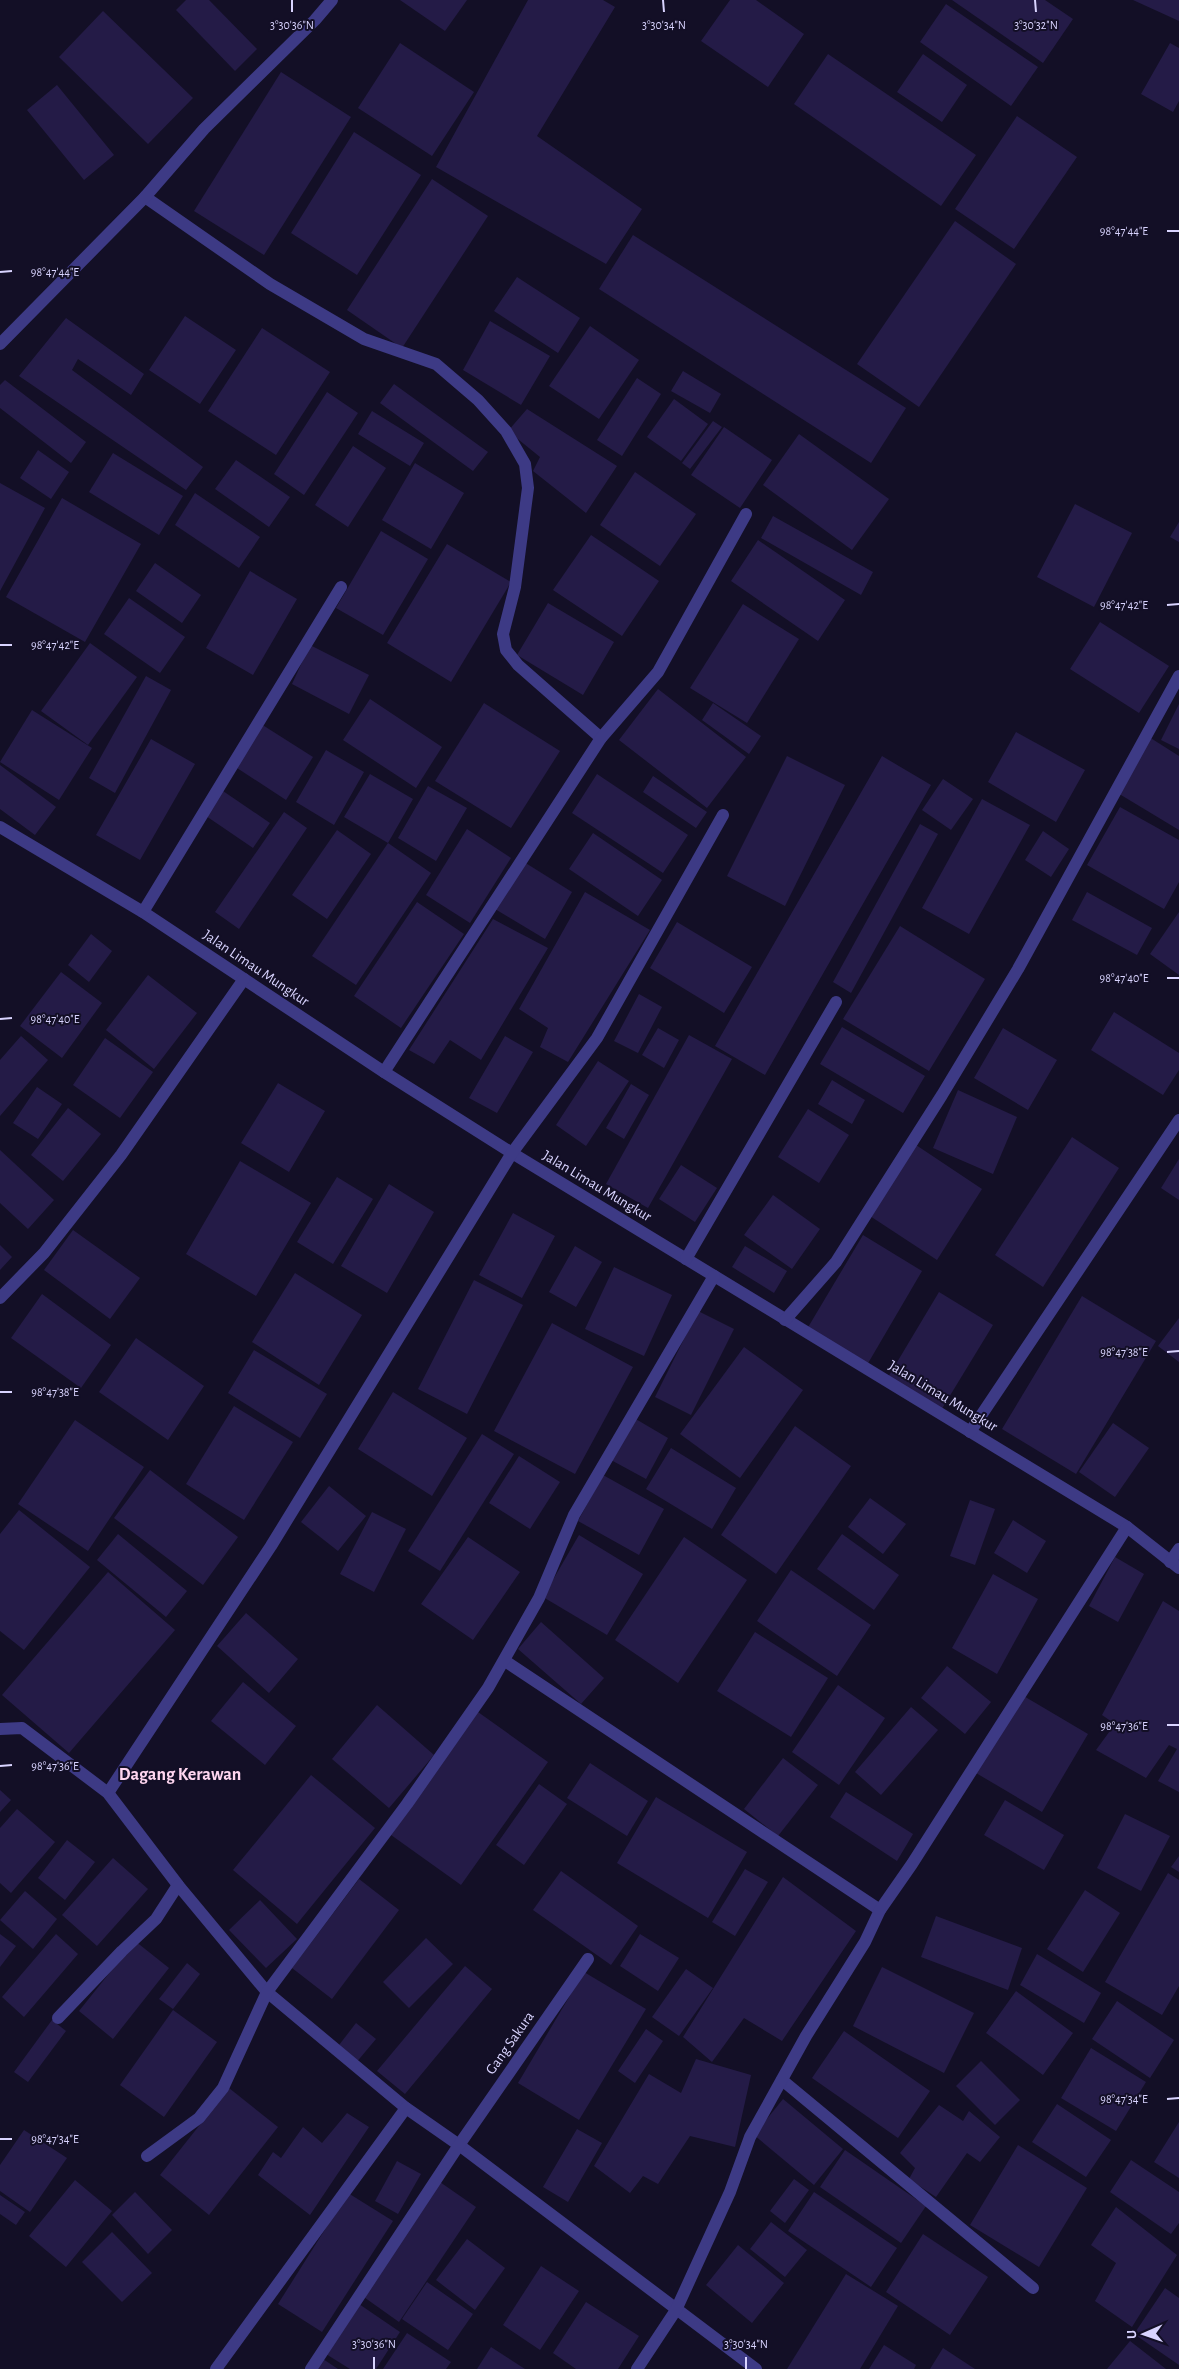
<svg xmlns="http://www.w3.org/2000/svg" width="1179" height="2369" font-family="'Alegreya Sans',sans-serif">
  <rect width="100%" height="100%" fill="#130f26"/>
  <g fill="#241b47">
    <path d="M186 0H209L257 49 235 71 176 10Z"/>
    <path d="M400 0H467L445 31Z"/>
    <path d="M528 0H603L615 7 537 136 642 209 606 264 436 167Z"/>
    <path d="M730 0H756L804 34 768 87 701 41Z"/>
    <path d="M952 0H1045L1073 19 1043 63Z"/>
    <path d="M1133 0H1179V21Z"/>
    <path d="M946 4 1038 67 1011 106 920 42Z"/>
    <path d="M103 11 193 98 148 144 59 57Z"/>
    <path d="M400 43 474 92 432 156 358 108Z"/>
    <path d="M1170 43 1179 48V101L1173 112 1141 94Z"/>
    <path d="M828 54 976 155 941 206 794 104Z"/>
    <path d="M923 54 967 85 942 122 897 92Z"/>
    <path d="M281 72 351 117 264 255 194 211Z"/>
    <path d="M57 85 114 155 84 180 27 110Z"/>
    <path d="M1017 116 1077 157 1014 249 955 209Z"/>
    <path d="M354 132 421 175 357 275 291 233Z"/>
    <path d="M432 179 488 216 402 348 347 310Z"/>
    <path d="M955 221 1016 264 919 407 857 364Z"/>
    <path d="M633 235 906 408 871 463 599 289Z"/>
    <path d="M517 277 580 318 558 353 494 311Z"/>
    <path d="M185 316 236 350 200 404 149 370Z"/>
    <path d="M66 318 144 374 131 395 78 359 72 370 203 467 186 490 19 376Z"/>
    <path d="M490 321 550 356 521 405 463 370Z"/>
    <path d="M590 326 639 360 599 419 549 386Z"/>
    <path d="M262 328 330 372 276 455 208 411Z"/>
    <path d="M683 371 721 394 710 413 671 391Z"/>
    <path d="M637 378 661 394 622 456 597 440Z"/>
    <path d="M5 380 86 442 71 463 0 408V385Z"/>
    <path d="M394 384 488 452 473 471 380 403Z"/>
    <path d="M327 392 358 413 304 495 274 474Z"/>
    <path d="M674 399 708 424 681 461 647 437Z"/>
    <path d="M527 409 617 466 586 513 533 471 540 457 508 431Z"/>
    <path d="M372 411 424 443 410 466 358 434Z"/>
    <path d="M713 421 722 427 690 469 682 463Z"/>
    <path d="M724 427 772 460 740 508 691 475Z"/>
    <path d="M799 434 889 499 852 550 763 485Z"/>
    <path d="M353 446 386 468 348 527 315 505Z"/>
    <path d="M38 450 69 472 51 499 20 478Z"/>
    <path d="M113 453 183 496 159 535 89 492Z"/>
    <path d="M236 460 290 497 269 527 215 489Z"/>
    <path d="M415 463 464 493 431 549 382 520Z"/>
    <path d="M635 472 696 514 660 566 600 525Z"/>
    <path d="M0 483 45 508 0 591Z"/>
    <path d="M195 493 260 537 239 568 175 525Z"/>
    <path d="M62 498 141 544 85 642 6 597Z"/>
    <path d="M1075 504 1132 533 1094 607 1037 577Z"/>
    <path d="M773 516 873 572 861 595 761 538Z"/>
    <path d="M1179 522V542L1170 537Z"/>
    <path d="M381 531 428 559 383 635 336 608Z"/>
    <path d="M591 535 659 581 622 636 553 590Z"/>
    <path d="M758 540 845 600 818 641 731 581Z"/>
    <path d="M447 544 511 582 451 682 387 643Z"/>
    <path d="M155 563 201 595 182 623 136 591Z"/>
    <path d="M250 571 297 599 253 675 206 648Z"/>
    <path d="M129 598 185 637 160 673 104 634Z"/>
    <path d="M548 603 614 642 583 695 517 655Z"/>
    <path d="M743 604 799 639 747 723 690 688Z"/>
    <path d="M1100 622 1169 666 1139 713 1070 669Z"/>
    <path d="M90 643 137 677 88 745 41 711Z"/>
    <path d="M310 645 369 675 349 714 292 684Z"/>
    <path d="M146 676 171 690 115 793 89 778Z"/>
    <path d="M658 689 746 757 707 808 619 740Z"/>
    <path d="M370 699 442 747 416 788 343 740Z"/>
    <path d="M484 703 560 751 511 828 435 781Z"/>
    <path d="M713 703 761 736 749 754 702 720Z"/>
    <path d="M1179 704V749L1161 740Z"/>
    <path d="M32 710 92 748 59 800 0 762Z"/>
    <path d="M261 724 313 757 286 800 234 766Z"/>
    <path d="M1016 732 1085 770 1056 822 988 782Z"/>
    <path d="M1149 737 1179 756V830L1116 792Z"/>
    <path d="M151 739 195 764 140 860 96 835Z"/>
    <path d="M326 750 364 772 334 825 296 802Z"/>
    <path d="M787 756 845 785 785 906 727 876Z"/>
    <path d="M882 756 931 785 765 1075 715 1046Z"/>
    <path d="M0 765 56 807 35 835 0 809Z"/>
    <path d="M370 774 413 799 388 843 344 817Z"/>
    <path d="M597 774 688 835 663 873 572 813Z"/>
    <path d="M653 776 707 812 696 828 643 792Z"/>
    <path d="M943 779 973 799 951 830 922 810Z"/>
    <path d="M428 786 467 808 436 861 398 838Z"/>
    <path d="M223 791 270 823 253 848 206 816Z"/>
    <path d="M982 799 1030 825 969 934 922 908Z"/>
    <path d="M1120 807 1179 840V882L1164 909 1087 865Z"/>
    <path d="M284 812 307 828 239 929 215 912Z"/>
    <path d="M920 824 938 834 851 993 833 982Z"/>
    <path d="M467 829 511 858 470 923 426 895Z"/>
    <path d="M337 830 371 854 327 919 292 895Z"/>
    <path d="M1043 831 1069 849 1051 877 1025 860Z"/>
    <path d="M593 833 662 880 638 916 569 869Z"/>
    <path d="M388 843 431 873 356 985 312 956Z"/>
    <path d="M524 862 572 892 545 939 495 909Z"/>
    <path d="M585 892 650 930 568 1062 540 1047 548 1028 519 1009Z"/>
    <path d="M1087 892 1152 928 1137 955 1072 920Z"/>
    <path d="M417 902 464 934 401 1028 354 996Z"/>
    <path d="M1179 912V975L1150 954Z"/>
    <path d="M493 919 548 948 481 1060 450 1040 434 1064 409 1050Z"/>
    <path d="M677 922 752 967 724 1013 650 968Z"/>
    <path d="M900 926 985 979 929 1071 843 1019Z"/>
    <path d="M91 934 112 951 89 982 68 965Z"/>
    <path d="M61 972 102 1003 62 1058 20 1026Z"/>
    <path d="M148 975 197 1013 154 1069 106 1030Z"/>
    <path d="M639 994 662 1007 638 1053 614 1041Z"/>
    <path d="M1114 1012 1179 1053V1070L1163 1095 1091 1050Z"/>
    <path d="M842 1027 925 1076 903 1113 820 1064Z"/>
    <path d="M658 1028 679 1040 664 1068 642 1055Z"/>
    <path d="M1003 1028 1057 1060 1028 1110 974 1078Z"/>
    <path d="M689 1035 732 1059 648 1208 606 1184Z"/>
    <path d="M21 1036 48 1060 0 1116V1060Z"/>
    <path d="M505 1036 533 1052 497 1113 469 1098Z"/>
    <path d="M105 1038 153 1072 120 1118 73 1085Z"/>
    <path d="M598 1061 629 1081 586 1146 556 1125Z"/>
    <path d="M832 1080 865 1100 852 1124 818 1104Z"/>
    <path d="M278 1083 325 1111 289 1172 241 1143Z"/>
    <path d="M631 1084 649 1095 624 1139 606 1128Z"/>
    <path d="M37 1087 62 1104 38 1139 13 1123Z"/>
    <path d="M958 1090 1017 1117 993 1174 933 1148Z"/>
    <path d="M68 1108 101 1134 63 1181 31 1155Z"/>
    <path d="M808 1109 849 1135 819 1183 778 1157Z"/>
    <path d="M1072 1137 1119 1168 1043 1287 995 1255Z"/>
    <path d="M916 1145 982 1189 937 1260 870 1216Z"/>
    <path d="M0 1150 54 1200 28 1229 0 1203Z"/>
    <path d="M1179 1159V1200L1161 1188Z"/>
    <path d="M240 1161 311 1203 256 1296 186 1254Z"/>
    <path d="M681 1165 717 1188 695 1222 659 1199Z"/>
    <path d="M337 1177 373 1199 333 1264 297 1242Z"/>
    <path d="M389 1184 434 1212 387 1293 341 1266Z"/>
    <path d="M773 1195 820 1229 792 1269 744 1235Z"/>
    <path d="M513 1213 555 1236 522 1298 479 1275Z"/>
    <path d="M73 1230 140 1278 110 1319 44 1270Z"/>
    <path d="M863 1235 922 1271 867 1365 807 1329Z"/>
    <path d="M0 1245 12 1257 0 1270Z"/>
    <path d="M575 1246 602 1262 576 1307 549 1292Z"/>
    <path d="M745 1246 787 1271 774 1293 732 1267Z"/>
    <path d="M614 1267 672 1295 644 1356 585 1329Z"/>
    <path d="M295 1273 362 1315 319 1385 252 1342Z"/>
    <path d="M474 1280 523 1305 467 1414 418 1389Z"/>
    <path d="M939 1292 993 1325 940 1412 887 1379Z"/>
    <path d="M42 1294 111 1345 81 1388 11 1338Z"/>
    <path d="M1082 1296 1156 1341 1076 1474 1002 1429Z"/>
    <path d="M698 1311 734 1329 691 1415 655 1397Z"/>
    <path d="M1179 1318V1362L1158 1346Z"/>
    <path d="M552 1323 633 1367 575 1474 494 1431Z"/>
    <path d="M136 1338 204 1386 168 1440 99 1392Z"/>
    <path d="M744 1347 803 1390 740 1478 680 1434Z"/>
    <path d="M254 1350 327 1394 300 1438 228 1393Z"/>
    <path d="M393 1392 467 1438 432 1496 358 1449Z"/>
    <path d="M234 1406 293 1442 244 1520 186 1484Z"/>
    <path d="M634 1418 668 1438 646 1479 611 1460Z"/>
    <path d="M75 1420 144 1467 88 1551 18 1504Z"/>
    <path d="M1113 1423 1149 1448 1115 1497 1079 1472Z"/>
    <path d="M795 1426 851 1466 776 1574 721 1535Z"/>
    <path d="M482 1434 514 1454 440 1571 408 1551Z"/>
    <path d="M671 1448 736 1488 712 1529 646 1489Z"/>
    <path d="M519 1456 560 1482 530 1529 489 1503Z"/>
    <path d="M150 1470 238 1537 203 1585 114 1518Z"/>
    <path d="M603 1475 664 1509 639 1555 578 1521Z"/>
    <path d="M329 1486 366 1516 338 1551 301 1522Z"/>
    <path d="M870 1498 906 1524 883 1554 848 1527Z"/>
    <path d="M970 1500 995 1509 975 1565 950 1556Z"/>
    <path d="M19 1510 90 1567 24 1650 0 1631V1534Z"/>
    <path d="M372 1512 406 1529 374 1592 340 1574Z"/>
    <path d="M1013 1520 1046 1541 1027 1573 994 1553Z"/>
    <path d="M118 1534 187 1591 166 1617 97 1560Z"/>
    <path d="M842 1534 899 1575 874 1610 817 1569Z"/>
    <path d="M579 1535 643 1574 607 1635 543 1597Z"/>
    <path d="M468 1537 520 1572 473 1640 421 1604Z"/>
    <path d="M684 1537 747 1580 678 1683 615 1640Z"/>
    <path d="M1115 1557 1144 1574 1118 1622 1089 1606Z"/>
    <path d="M791 1570 871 1625 837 1676 757 1621Z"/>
    <path d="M108 1572 175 1630 69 1753 2 1695Z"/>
    <path d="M993 1574 1038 1599 997 1674 952 1648Z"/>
    <path d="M1163 1601 1179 1611V1792L1158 1781 1177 1749 1169 1745 1146 1778 1096 1750 1115 1724 1102 1715Z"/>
    <path d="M246 1613 298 1659 269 1693 217 1646Z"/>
    <path d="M541 1622 604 1678 581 1704 518 1649Z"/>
    <path d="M755 1632 828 1678 791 1737 717 1691Z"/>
    <path d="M947 1666 991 1702 965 1734 921 1698Z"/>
    <path d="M243 1682 296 1726 265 1765 211 1721Z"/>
    <path d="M838 1685 885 1718 839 1785 792 1752Z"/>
    <path d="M1022 1695 1088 1734 1042 1812 976 1773Z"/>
    <path d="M377 1705 434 1755 389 1808 332 1759Z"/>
    <path d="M911 1707 938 1730 881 1795 855 1772Z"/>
    <path d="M478 1712 548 1762 461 1885 391 1835Z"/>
    <path d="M783 1758 818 1785 778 1836 744 1809Z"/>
    <path d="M590 1763 648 1801 627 1836 567 1798Z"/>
    <path d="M311 1775 375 1828 297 1924 233 1870Z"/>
    <path d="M539 1784 567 1804 524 1865 496 1845Z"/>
    <path d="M0 1790 11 1800 0 1812Z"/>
    <path d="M846 1792 913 1834 897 1861 830 1817Z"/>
    <path d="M656 1797 747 1852 708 1918 617 1863Z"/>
    <path d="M1005 1800 1064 1835 1044 1870 984 1835Z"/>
    <path d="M17 1809 55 1842 11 1893 0 1883V1828Z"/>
    <path d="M1125 1814 1170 1836 1141 1891 1097 1868Z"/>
    <path d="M67 1840 95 1862 65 1900 38 1878Z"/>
    <path d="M1179 1856V1872L1171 1867Z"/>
    <path d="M113 1858 148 1889 97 1946 62 1915Z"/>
    <path d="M745 1869 768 1882 735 1936 712 1922Z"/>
    <path d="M561 1871 638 1926 611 1965 533 1910Z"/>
    <path d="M1168 1873 1179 1880V1986L1162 2015 1105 1982Z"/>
    <path d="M783 1877 856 1931 782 2041 744 2018 712 2062 683 2037Z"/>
    <path d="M359 1879 399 1910 332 1999 292 1968Z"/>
    <path d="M1085 1890 1120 1913 1083 1972 1047 1949Z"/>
    <path d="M25 1891 57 1919 33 1949 0 1920Z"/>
    <path d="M260 1900 297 1939 266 1968 229 1930Z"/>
    <path d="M936 1916 1022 1948 1008 1990 921 1957Z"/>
    <path d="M0 1934 16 1946 0 1967Z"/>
    <path d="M56 1934 78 1954 24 2017 2 1997Z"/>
    <path d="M640 1934 679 1958 658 1991 620 1966Z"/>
    <path d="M426 1938 453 1964 409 2008 383 1982Z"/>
    <path d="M135 1941 169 1968 113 2039 79 2011Z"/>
    <path d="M1037 1954 1101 1993 1084 2023 1020 1985Z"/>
    <path d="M187 1963 200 1974 173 2009 159 1999Z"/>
    <path d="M465 1966 492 1989 405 2094 377 2071Z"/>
    <path d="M882 1967 974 2013 944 2073 853 2026Z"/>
    <path d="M686 1969 713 1988 679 2036 652 2017Z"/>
    <path d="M584 1972 646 2009 579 2120 518 2083Z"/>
    <path d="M1016 1991 1073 2033 1043 2075 986 2033Z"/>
    <path d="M1117 2001 1174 2040 1150 2078 1092 2039Z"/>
    <path d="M173 2010 217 2042 164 2117 120 2085Z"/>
    <path d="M52 2020 66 2031 28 2082 14 2072Z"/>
    <path d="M356 2023 376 2039 355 2064 336 2049Z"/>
    <path d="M646 2029 663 2041 635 2083 618 2071Z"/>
    <path d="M844 2031 930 2091 898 2138 812 2078Z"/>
    <path d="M1091 2048 1146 2082 1116 2131 1061 2098Z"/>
    <path d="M696 2059 751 2075 735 2147 690 2136 658 2184 643 2176 630 2193 594 2166 649 2074 681 2093Z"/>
    <path d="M981 2061 1020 2100 995 2125 956 2086Z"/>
    <path d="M229 2088 278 2127 209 2215 160 2175Z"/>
    <path d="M783 2099 843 2149 814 2185 754 2135Z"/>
    <path d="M1057 2104 1111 2140 1086 2177 1032 2142Z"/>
    <path d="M939 2105 963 2121 969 2111 1000 2137 980 2162 967 2153 936 2197 909 2179 915 2168 900 2153Z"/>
    <path d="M347 2113 369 2127 310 2215 258 2175 273 2152 281 2158 303 2127 322 2143Z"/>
    <path d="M1179 2122V2178L1154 2162Z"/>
    <path d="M577 2129 602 2143 568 2202 543 2187Z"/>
    <path d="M24 2130 67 2158 30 2212 0 2191V2165Z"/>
    <path d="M1018 2145 1087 2188 1039 2267 970 2225Z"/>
    <path d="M845 2150 926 2206 901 2243 820 2187Z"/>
    <path d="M1131 2160 1179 2192V2223L1171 2234 1110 2192Z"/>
    <path d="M397 2161 421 2174 398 2214 375 2201Z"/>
    <path d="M794 2179 809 2190 785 2223 770 2211Z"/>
    <path d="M75 2180 112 2211 66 2267 29 2236Z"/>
    <path d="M437 2180 476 2207 399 2322 361 2295Z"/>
    <path d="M135 2192 172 2230 148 2254 112 2215Z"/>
    <path d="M814 2192 897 2248 871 2287 788 2231Z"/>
    <path d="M348 2193 393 2221 322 2332 278 2304Z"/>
    <path d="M0 2195 25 2212 16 2225 0 2214Z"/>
    <path d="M1116 2207 1177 2255 1132 2327 1095 2301 1116 2263 1091 2245Z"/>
    <path d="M771 2222 807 2250 785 2277 750 2249Z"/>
    <path d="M112 2232 152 2273 122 2302 82 2262Z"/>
    <path d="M923 2234 988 2277 950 2335 886 2292Z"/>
    <path d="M467 2239 505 2268 475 2310 436 2280Z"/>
    <path d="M738 2245 784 2283 752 2323 706 2285Z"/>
    <path d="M541 2266 579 2291 540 2350 503 2325Z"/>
    <path d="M846 2274 898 2306 860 2369H787Z"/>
    <path d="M427 2282 473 2314 448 2350 402 2319Z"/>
    <path d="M1165 2288 1179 2298V2365L1134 2334Z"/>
    <path d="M586 2302 639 2336 618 2369H576L553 2353Z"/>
    <path d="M359 2304 400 2332 376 2369H350L326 2354Z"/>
    <path d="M407 2333 451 2362 446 2369H383Z"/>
    <path d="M1130 2341 1166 2369H1107Z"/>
    <path d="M884 2345 916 2365 914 2369H869Z"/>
    <path d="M491 2347 525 2369H477Z"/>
    <path d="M943 2348 975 2369H930Z"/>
    <path d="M323 2359 338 2369H317Z"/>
  </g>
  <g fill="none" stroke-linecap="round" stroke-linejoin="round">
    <g stroke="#3d3a85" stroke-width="12">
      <path d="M145 197 270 284 364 339 436 364 478 400 506 431 525 464 528 488 515 587 503 634 506 650 518 665 601 738"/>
      <path d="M0 344 145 197 204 129 315 20 332 0"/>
      <path d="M0 827 143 912 384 1072 512 1153 1127 1527 1179 1568"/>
      <path d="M143 912 341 587"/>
      <path d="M384 1072 601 738 658 672 746 514"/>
      <path d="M686 1259 836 1002"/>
      <path d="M0 1298 44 1253 121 1155 244 979"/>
      <path d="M785 1320 836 1262 942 1095 1018 969 1179 676"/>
      <path d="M970 1432 1179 1120"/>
      <path d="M1170 1562 1179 1549"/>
      <path d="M505 1661 880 1910"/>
      <path d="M0 1729 22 1728 108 1793 178 1885 267 1992 406 2108 459 2145 756 2369"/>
      <path d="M108 1793 271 1546 512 1153 597 1038 723 815"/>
      <path d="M58 2018 122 1951 156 1919 178 1885"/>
      <path d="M782 2080 1033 2288"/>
      <path d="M147 2156 199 2118 223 2088 267 1992 407 1804 488 1688 539 1598 574 1515 714 1276"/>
      <path d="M216 2369 406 2108"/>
      <path d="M311 2369 459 2145 588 1959"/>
      <path d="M637 2369 676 2310 730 2192 750 2137 806 2036 865 1942 880 1910 912 1864 1127 1527"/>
    </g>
  </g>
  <path fill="none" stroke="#d9d4ff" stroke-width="2" d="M292 0V12M663 0 664 12M1035 0 1036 12M1167 231H1179M0 272 12 271M1167 605 1179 604M0 645H12M1167 978H1179M0 1019 12 1018M1167 1352 1179 1351M0 1392H12M1167 1725H1179M0 1766 12 1765M1167 2099 1179 2098M0 2139H12M374 2357V2369M746 2357V2369"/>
  <g text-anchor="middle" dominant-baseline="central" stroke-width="4" stroke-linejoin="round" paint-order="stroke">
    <g font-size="15" fill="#d9d4ff" stroke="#130f26">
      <text transform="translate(256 968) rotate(34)">Jalan Limau Mungkur</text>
      <text transform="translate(597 1186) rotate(31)">Jalan Limau Mungkur</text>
      <text transform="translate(943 1396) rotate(31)">Jalan Limau Mungkur</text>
      <text transform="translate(510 2043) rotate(-55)">Gang Sakura</text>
    </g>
    <g font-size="18" font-weight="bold" fill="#ffd6f0" stroke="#130f26">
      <text x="180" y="1775">Dagang Kerawan</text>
    </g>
  </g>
  <g font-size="12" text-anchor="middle" fill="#d9d4ff" stroke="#130f26" stroke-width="4" stroke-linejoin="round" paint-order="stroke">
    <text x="292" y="29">3°30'36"N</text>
    <text x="664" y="29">3°30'34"N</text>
    <text x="1036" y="29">3°30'32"N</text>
    <text x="1124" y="235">98°47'44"E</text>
    <text x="55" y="276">98°47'44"E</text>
    <text x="1124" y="609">98°47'42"E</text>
    <text x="55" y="649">98°47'42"E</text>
    <text x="1124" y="982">98°47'40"E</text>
    <text x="55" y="1023">98°47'40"E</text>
    <text x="1124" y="1356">98°47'38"E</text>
    <text x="55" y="1396">98°47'38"E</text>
    <text x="1124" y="1730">98°47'36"E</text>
    <text x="55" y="1770">98°47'36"E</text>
    <text x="1124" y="2103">98°47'34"E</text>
    <text x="55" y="2143">98°47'34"E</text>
    <text x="374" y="2348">3°30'36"N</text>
    <text x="746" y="2348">3°30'34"N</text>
  </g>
  <g transform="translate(1144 2334) rotate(268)" stroke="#130f26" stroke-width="4" paint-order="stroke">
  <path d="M0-4L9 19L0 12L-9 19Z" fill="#d9d4ff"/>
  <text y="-8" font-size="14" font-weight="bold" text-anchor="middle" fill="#d9d4ff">U</text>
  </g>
</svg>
